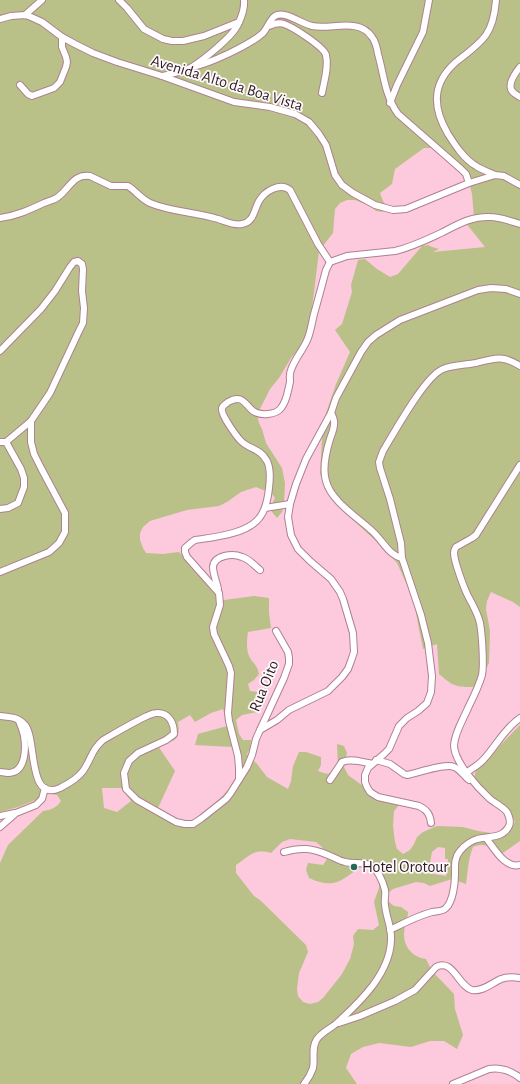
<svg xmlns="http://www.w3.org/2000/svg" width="520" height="1084" font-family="'Alegreya Sans',sans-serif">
  <rect width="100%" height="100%" fill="#fdc9dd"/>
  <path fill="#bac188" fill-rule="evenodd" d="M0 0H520V607L513 602 491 592 487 601 486 609 490 631 489 663 479 683 473 687C455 687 453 686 439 674L437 644 423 649 413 598 397 563 378 543 341 509 327 489 320 474 323 422 336 384 350 352 335 330 342 324 352 292 351 285 358 260 365 259 377 269 390 277 398 274 422 246 428 245 432 247 439 249 433 252 485 247 465 222 466 217H474L472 194 470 186 457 168 433 148H424L395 169 392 184 380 193 383 201 387 206 383 212 376 211 370 206 355 200H347L340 203 335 209 333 233 319 251 309 333 306 340 291 358 279 378 270 389 257 415 259 423 262 429 266 443 282 468 285 483 284 505 282 512 277 518 272 512V504L275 498 271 492 263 490 256 487 241 492 227 502 219 506 187 510 150 521 143 527 140 533V540L143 548 146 553 163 554 179 552 210 585 217 598 224 600 254 596 269 598V613L271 628 248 632C247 639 246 649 249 656 253 664 257 664 259 674L254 680 248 684 250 691 257 692 262 698 257 712 242 715 236 720 239 734 243 740H251L250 748 247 754 257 764 267 777 288 789 291 781 293 766 299 752H306L321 757V765L318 771C328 775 331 775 338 767L337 744 344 746 347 753 344 767 348 775 363 786 368 792 399 805 394 811 393 826 395 842 397 849 403 854 410 850 414 844 417 837 423 832 437 826 463 827 478 831 498 834 505 833 511 829 515 822C510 809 505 813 497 805 489 796 481 787 474 778L476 770 520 725V841L500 855C490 847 486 842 473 847 468 859 468 871 466 884L452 879 430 886 424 883 416 882 393 889 387 894 388 901 394 906 401 907 408 912C408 919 404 926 404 934 404 948 413 957 426 959L432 971 454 994 455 1009 463 1035 457 1049 444 1041H430L411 1047 379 1043 363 1047 351 1054 346 1068 357 1084H0V863L8 845 43 811C51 810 56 808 61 801L57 795 43 792 41 798 18 807 0 812ZM223 709 227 726 198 734 195 745 232 747 237 762 236 774 235 782 230 788 199 820 184 823 158 808 175 771 158 746C174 741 181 741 178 722L190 715 195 722 211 713ZM102 788H121L131 801 117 812 104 808ZM290 839 316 842 322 847 327 859 323 865 308 863 306 870 309 878C335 890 342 880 363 865L375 873 379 880V888L374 902 379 925 373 930 358 929 353 936 354 944 350 959 342 974 323 998 318 1002 310 1004 303 1002 298 996 297 989 299 973 308 952 306 945 260 900 254 896 236 873V865C249 856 254 848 271 853L282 842ZM438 847 445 848V859H448L446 876 428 873 432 852Z"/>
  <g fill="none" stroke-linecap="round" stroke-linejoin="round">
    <g stroke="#af8092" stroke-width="8">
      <g id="minor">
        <path d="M119 0 127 8 144 29 163 39 172 41H183L204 36 239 22"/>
        <path d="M25 15 42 0"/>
        <path d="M0 19 11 16 25 15 31 17 42 22 62 37 75 44 93 53 117 62 162 76 234 102 270 107 295 114 309 122 319 134 326 145 335 175 342 185 353 193 375 205 393 210 406 209 469 183 495 175 504 176 520 185"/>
        <path d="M269 26C274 24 279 22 284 24 293 27 324 47 326 55 329 67 324 81 322 93"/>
        <path d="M192 67C209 64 250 45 263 33 267 29 270 19 275 16 284 10 302 24 312 26 331 30 359 17 372 37 376 42 377 48 378 54 384 75 385 96 398 114L461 169 466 174 469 183"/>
        <path d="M520 67C516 72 507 84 512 91 514 94 517 95 520 97"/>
        <path d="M162 76C172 74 183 72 192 67 203 60 224 43 233 32 239 25 245 10 244 0"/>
        <path d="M20 85 28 94 32 96 54 88 60 82 66 67 67 62 66 57 62 47V37"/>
        <path d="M390 103 397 85 423 32 429 0"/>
        <path d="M495 175C489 172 482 170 476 166 464 159 455 145 448 134 432 107 432 83 456 62 466 54 478 46 486 35 493 25 495 12 496 0"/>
        <path d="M0 218C16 216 29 210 44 203 49 201 54 200 58 197 69 189 74 173 90 176L111 186H128C136 191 141 199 150 203 171 212 196 212 218 219 225 221 234 226 242 224 254 222 254 210 259 201 265 191 280 182 290 190L318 244 330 262"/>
        <path d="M0 351 41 309 55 291 70 267 74 262 78 261 82 264 83 269 82 291 84 308 83 323 79 331 50 393 31 421 6 442H0"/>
        <path d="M331 413C332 415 334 418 334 421 335 427 332 433 330 439 326 452 322 468 326 481 331 501 357 517 371 530 382 539 388 555 402 558"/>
        <path d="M265 508 290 504"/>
        <path d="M0 509 8 508 18 503 24 487V478L21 469 6 442"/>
        <path d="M0 572 49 552 59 543 65 532V513L41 468 34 454 31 442V421"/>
        <path d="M218 589C217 583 213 574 213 567 214 555 233 553 242 557 249 559 254 565 260 570"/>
        <path d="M0 716C10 717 18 717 25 725 37 739 27 803 60 788 68 784 78 778 83 771 91 760 91 750 103 740 117 732 132 723 147 716 150 715 153 713 156 713 169 712 174 723 174 734L166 740 138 753 129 761 124 773 126 789 137 800 176 822 185 824H193L202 818 226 799 230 794 247 767 252 755 256 739 260 730 277 720 289 710 328 691 342 677 348 669 351 661 354 652 353 633 343 599 340 592 331 579 310 561 298 549 291 535 288 517 290 504 296 484 306 459 331 413 336 398 361 352 368 342 376 335 400 320 478 290 491 288 506 289 520 294"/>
        <path d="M260 730 284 678 289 664V658L288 652 276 631"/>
        <path d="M376 760 390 764 404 774 407 775C417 773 446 763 454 767 460 769 464 776 469 780"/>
        <path d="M0 772C3 772 6 773 9 773 26 772 26 748 24 736 23 731 21 726 19 721"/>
        <path d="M467 772C473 768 479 765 484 759 496 746 505 728 520 718"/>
        <path d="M239 779V768L238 756 229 721 228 713 231 673 229 666 214 634 213 627 220 605 219 593 187 557 185 552V548L192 542 195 540C215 537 248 534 260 517 266 509 268 498 269 488 270 480 271 469 267 461 260 448 250 450 241 441 237 437 220 414 222 408 223 405 226 404 228 402 242 394 244 403 253 411 260 416 276 415 281 408 287 401 288 390 290 382 290 378 289 374 291 370 295 358 304 349 308 338 311 330 312 322 314 314 318 300 322 285 326 270L330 262 347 256 395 251C412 247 426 240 441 233 457 225 471 216 490 217 500 217 510 221 520 224"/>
        <path d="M330 780 342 762C351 758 363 762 372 764"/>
        <path d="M0 816 15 813"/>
        <path d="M431 823C430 814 427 810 419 806L378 797 370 792 367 787 365 782V775L368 768 384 754 389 749 399 726 407 718 418 711 427 703 431 692 432 676 428 643 421 615 402 558 401 543 390 499 380 468 379 462 383 451C394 433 425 376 443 369 453 365 465 365 476 363 495 358 503 355 520 366"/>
        <path d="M0 827 16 813 36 805 42 799 45 788"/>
        <path d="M486 838C494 848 505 869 520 865"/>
        <path d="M284 852C301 847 312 848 328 855 334 857 339 861 345 862 352 864 362 862 369 865 377 867 383 882 385 890 386 894 384 900 385 905 386 917 392 928 391 940 390 973 361 1001 338 1022 332 1028 323 1031 317 1039 311 1048 315 1058 313 1068 311 1074 308 1079 304 1084"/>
        <path d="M390 930C404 923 417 916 432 912 437 911 442 912 446 908 453 901 455 884 455 874 455 866 454 858 460 851 464 846 471 841 477 839 488 836 503 839 509 826 511 822 509 816 507 812 503 807 495 803 490 799 478 788 454 762 454 745 455 732 463 720 468 708 473 698 479 686 482 675 484 664 482 634 480 623 478 614 473 605 468 596 464 588 454 561 454 553 454 550 455 549 456 547L472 538 476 535 520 465"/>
        <path d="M339 1023 360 1016 395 1001 415 990 436 967C453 958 458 986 472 990 482 992 492 983 501 979 507 977 514 977 520 978"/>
        <path d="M453 1084 489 1069C500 1067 512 1071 520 1078"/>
      </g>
    </g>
    <use href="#minor" stroke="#fff" stroke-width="6"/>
  </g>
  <circle fill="#276958" stroke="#fef9fb" stroke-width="1.5" cx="354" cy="867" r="4"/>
  <g text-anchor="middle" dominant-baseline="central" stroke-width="3.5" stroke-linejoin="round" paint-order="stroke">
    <g font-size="16" fill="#301d25" stroke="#fef9fb">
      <text transform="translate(227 83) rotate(17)">Avenida Alto da Boa Vista</text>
      <text transform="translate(264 686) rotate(-68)">Rua Oito</text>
    </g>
    <g font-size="16" fill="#301d25" stroke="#fef9fb" text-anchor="start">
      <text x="362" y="867">Hotel Orotour</text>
    </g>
  </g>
</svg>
